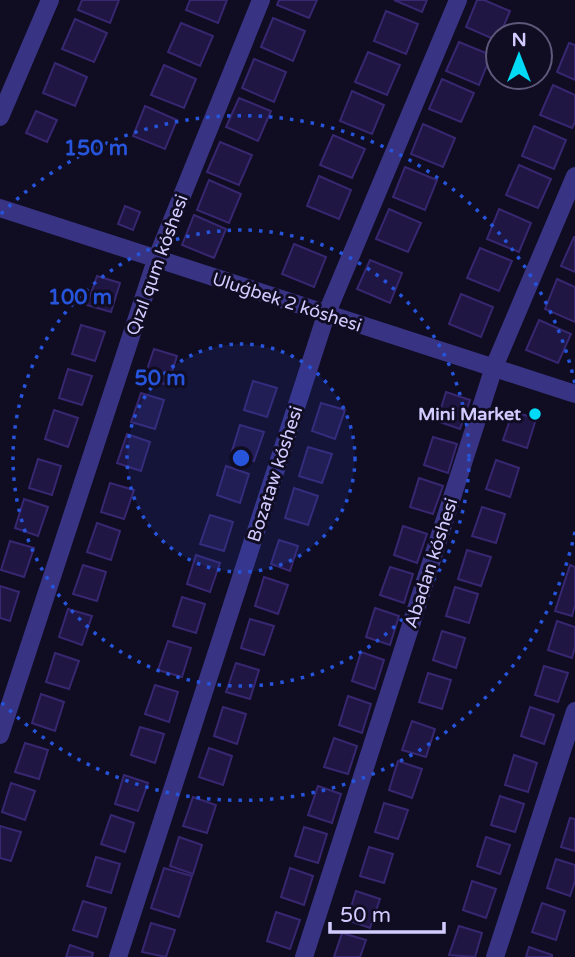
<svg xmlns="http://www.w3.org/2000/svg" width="575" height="957" font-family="'Varela Round',sans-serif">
  <rect width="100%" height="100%" fill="#100c21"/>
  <g fill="#201643" stroke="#372770" stroke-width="2">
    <path d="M82 0H119L110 23 78 10Z"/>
    <path d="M190 0H227L218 23 186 10Z"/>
    <path d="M279 0H317L309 18 277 5Z"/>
    <path d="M394 0H427L422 12Z"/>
    <path d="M477 0H484L510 11 500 35H498V41L466 27Z"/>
    <path d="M386 11 418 24 406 54 374 41Z"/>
    <path d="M273 18 305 31 293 61 261 47Z"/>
    <path d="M75 19 107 33 94 62 62 49Z"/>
    <path d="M181 23 213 36 200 66 168 52Z"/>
    <path d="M459 42 491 55 479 85 446 71Z"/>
    <path d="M569 43 575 45V80L557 72Z"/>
    <path d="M368 52 400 65 387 95 355 82Z"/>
    <path d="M254 59 286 72 274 102 242 88Z"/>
    <path d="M55 63 87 77 75 106 43 93Z"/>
    <path d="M164 65 196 79 184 108 151 95Z"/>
    <path d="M442 79 474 93 461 122 429 109Z"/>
    <path d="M553 85 575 95V122L572 128 540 115Z"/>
    <path d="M352 91 384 105 372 134 340 121Z"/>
    <path d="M239 98 271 111 258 141 226 127Z"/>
    <path d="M145 106 177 120 165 149 133 136Z"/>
    <path d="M36 111 57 120 47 142 26 133Z"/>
    <path d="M423 124 455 138 443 167 411 154Z"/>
    <path d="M534 126 566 140 554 169 522 156Z"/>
    <path d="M333 135 365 149 352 178 320 165Z"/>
    <path d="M220 142 252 155 239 185 207 172Z"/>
    <path d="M519 165 551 179 538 208 506 195Z"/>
    <path d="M405 167 437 180 425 210 393 197Z"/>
    <path d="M319 176 351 190 339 219 307 206Z"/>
    <path d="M209 180 241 194 229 223 197 210Z"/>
    <path d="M125 206 140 212 133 230 118 224Z"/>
    <path d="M389 209 421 223 408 252 376 239Z"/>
    <path d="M499 209 531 223 519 252 487 239Z"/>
    <path d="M194 215 226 229 214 258 182 245Z"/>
    <path d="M574 237H575V272L561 266Z"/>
    <path d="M294 244 326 257 314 287 282 274Z"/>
    <path d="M480 248 512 261 499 291 467 278Z"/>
    <path d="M370 260 402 273 390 303 357 289Z"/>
    <path d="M97 276 120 283 111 312 87 305Z"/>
    <path d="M557 279 575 287V322L545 309Z"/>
    <path d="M461 294 493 307 481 337 449 324Z"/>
    <path d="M539 320 571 334 558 363 526 350Z"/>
    <path d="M81 325 105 332 95 361 72 354Z"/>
    <path d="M154 349 177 356 168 385 144 378Z"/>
    <path d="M68 369 92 376 82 405 59 398Z"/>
    <path d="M253 381 277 388 267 417 244 410Z"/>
    <path d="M446 392 470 400 460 429 437 421Z"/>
    <path d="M141 393 164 400 155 429 131 422Z"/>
    <path d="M321 403 345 410 335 439 312 431Z"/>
    <path d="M54 410 78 418 68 447 45 439Z"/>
    <path d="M513 411 536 419 527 448 503 440Z"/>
    <path d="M240 425 264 432 254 461 231 454Z"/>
    <path d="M127 434 150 442 141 471 117 463Z"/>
    <path d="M433 437 457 444 448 473 424 465Z"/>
    <path d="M308 447 332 454 322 483 299 476Z"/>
    <path d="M38 459 61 466 52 495 29 488Z"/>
    <path d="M496 460 519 468 510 497 486 489Z"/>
    <path d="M226 466 249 474 240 503 217 495Z"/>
    <path d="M419 478 443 486 433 514 410 507Z"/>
    <path d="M110 483 134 490 124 519 101 512Z"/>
    <path d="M294 488 318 496 308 525 285 518Z"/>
    <path d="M24 499 48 507 38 536 15 528Z"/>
    <path d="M482 507 505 514 496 543 472 536Z"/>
    <path d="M210 515 233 522 224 551 200 544Z"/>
    <path d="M97 523 120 531 111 560 87 552Z"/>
    <path d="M403 526 427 534 417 563 394 555Z"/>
    <path d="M279 540 298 546 290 571 271 564Z"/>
    <path d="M10 541 34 548 24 577 1 570Z"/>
    <path d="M467 550 491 557 481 586 458 579Z"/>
    <path d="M196 555 220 563 210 592 187 584Z"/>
    <path d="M83 565 106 572 97 601 73 594Z"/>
    <path d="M570 565 575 567V605L572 616 555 611Z"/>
    <path d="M390 567 413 574 404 603 380 595Z"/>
    <path d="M264 577 288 585 278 614 255 606Z"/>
    <path d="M0 586 19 592 10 621 0 618Z"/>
    <path d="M455 587 478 594 469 623 446 616Z"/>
    <path d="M182 597 205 604 196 633 173 626Z"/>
    <path d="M375 608 399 616 390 645 366 637Z"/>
    <path d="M68 609 92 616 82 645 59 637Z"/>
    <path d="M250 619 274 626 264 655 241 648Z"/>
    <path d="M557 621 575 627V647L572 658 548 650Z"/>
    <path d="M442 631 465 638 456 668 433 660Z"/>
    <path d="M168 641 191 648 182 677 158 670Z"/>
    <path d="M361 652 384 660 375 689 352 681Z"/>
    <path d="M55 653 79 661 69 689 46 682Z"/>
    <path d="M236 663 259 670 250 699 226 692Z"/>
    <path d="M544 666 568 673 558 702 535 695Z"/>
    <path d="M428 673 451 680 442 709 419 702Z"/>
    <path d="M155 685 178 692 169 722 145 714Z"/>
    <path d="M41 694 64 702 55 731 32 723Z"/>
    <path d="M348 696 371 704 362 733 339 725Z"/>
    <path d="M223 707 246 714 237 744 214 736Z"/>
    <path d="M530 707 554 715 544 744 521 736Z"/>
    <path d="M412 721 435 729 426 757 402 750Z"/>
    <path d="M140 727 164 734 155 763 131 755Z"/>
    <path d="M334 738 357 746 348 774 324 767Z"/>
    <path d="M25 743 48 750 39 779 15 772Z"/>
    <path d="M209 748 232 756 223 785 199 777Z"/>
    <path d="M514 755 537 763 528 792 505 785Z"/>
    <path d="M398 761 422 769 412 798 389 790Z"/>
    <path d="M124 775 148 783 138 811 115 804Z"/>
    <path d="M11 783 35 791 25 820 2 812Z"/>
    <path d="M318 786 341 794 332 823 308 815Z"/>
    <path d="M500 796 524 804 515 832 491 825Z"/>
    <path d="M193 797 216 805 207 833 183 826Z"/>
    <path d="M384 803 408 810 398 839 375 832Z"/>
    <path d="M111 815 134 823 125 852 101 844Z"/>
    <path d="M570 818 575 819V851L561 847Z"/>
    <path d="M0 826 21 832 11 861 0 858Z"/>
    <path d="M304 827 327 834 318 863 295 856Z"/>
    <path d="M179 837 202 845 193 874 170 866Z"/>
    <path d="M486 837 510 845 500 874 477 866Z"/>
    <path d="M369 847 393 854 384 883 360 876Z"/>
    <path d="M96 857 120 864 111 893 87 886Z"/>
    <path d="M556 859 575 865V881L570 896 547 888Z"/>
    <path d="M164 868 192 876 179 917 151 908Z"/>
    <path d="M290 868 313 876 304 905 281 897Z"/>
    <path d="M472 881 496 889 486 918 463 910Z"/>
    <path d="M356 891 380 899 370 928 347 920Z"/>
    <path d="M83 901 106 908 97 937 73 930Z"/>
    <path d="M542 903 565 911 556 940 532 932Z"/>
    <path d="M276 912 300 920 290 949 267 941Z"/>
    <path d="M151 923 175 930 166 957 142 952Z"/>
    <path d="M459 926 482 933 475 957 449 955Z"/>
    <path d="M342 933 366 940 360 957H334Z"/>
    <path d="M70 945 93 953 92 957H66Z"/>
    <path d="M529 947 552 955V957H526Z"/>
  </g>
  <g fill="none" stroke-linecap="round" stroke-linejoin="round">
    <g stroke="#383383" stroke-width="18">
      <path d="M0 117 50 0"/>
      <path d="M0 208 575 394"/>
      <path d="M0 735 156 260 261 0"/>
      <path d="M118 957 326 315 458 0"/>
      <path d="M304 957 494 367 575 176"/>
      <path d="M495 957 575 711"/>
    </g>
  </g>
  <circle cx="241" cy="458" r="114" fill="#2654da" fill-opacity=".12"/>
  <g fill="none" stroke="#2654da" stroke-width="3.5" stroke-dasharray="3.5 7">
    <circle cx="241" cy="458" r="114"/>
    <circle cx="241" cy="458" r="228"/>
    <path d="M575 532A342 342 0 0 1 1 702M1 214A342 342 0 0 1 575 384"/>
  </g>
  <circle fill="#00daf6" stroke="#100c21" stroke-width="2.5" cx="535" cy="414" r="7"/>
  <g text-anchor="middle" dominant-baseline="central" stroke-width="6" stroke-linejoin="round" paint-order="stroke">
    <g font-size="18" fill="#d2cbff" stroke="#100c21">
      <text transform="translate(157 265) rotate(-70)">Qızıl qum kóshesi</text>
      <text transform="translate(287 302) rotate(18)">Uluǵbek 2 kóshesi</text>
      <text transform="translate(275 474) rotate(-72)">Bozataw kóshesi</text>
      <text transform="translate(431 563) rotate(-72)">Abadan kóshesi</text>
    </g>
    <g font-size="18" font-weight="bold" fill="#d2cbff" stroke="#100c21" text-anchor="end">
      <text x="521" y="414">Mini Market</text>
    </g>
  </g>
  <circle cx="241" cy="458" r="10" fill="#2654da" stroke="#100c21" stroke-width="3.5"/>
  <g font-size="21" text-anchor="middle" font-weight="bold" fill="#2654da" stroke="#100c21" stroke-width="6" stroke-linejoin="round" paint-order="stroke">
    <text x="96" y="155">150 m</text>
    <text x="80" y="304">100 m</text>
    <text x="160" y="385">50 m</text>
  </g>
  <g transform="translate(519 56)"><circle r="33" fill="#100c21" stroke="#5e587a" stroke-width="2"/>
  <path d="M0-5L12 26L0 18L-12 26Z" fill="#00daf6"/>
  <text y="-10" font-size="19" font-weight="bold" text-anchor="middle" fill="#d2cbff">N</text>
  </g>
  <path d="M330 922v10h114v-10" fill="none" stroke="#d2cbff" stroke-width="3.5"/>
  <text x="340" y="922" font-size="21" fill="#d2cbff" stroke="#100c21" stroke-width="5" paint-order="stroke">50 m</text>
</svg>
